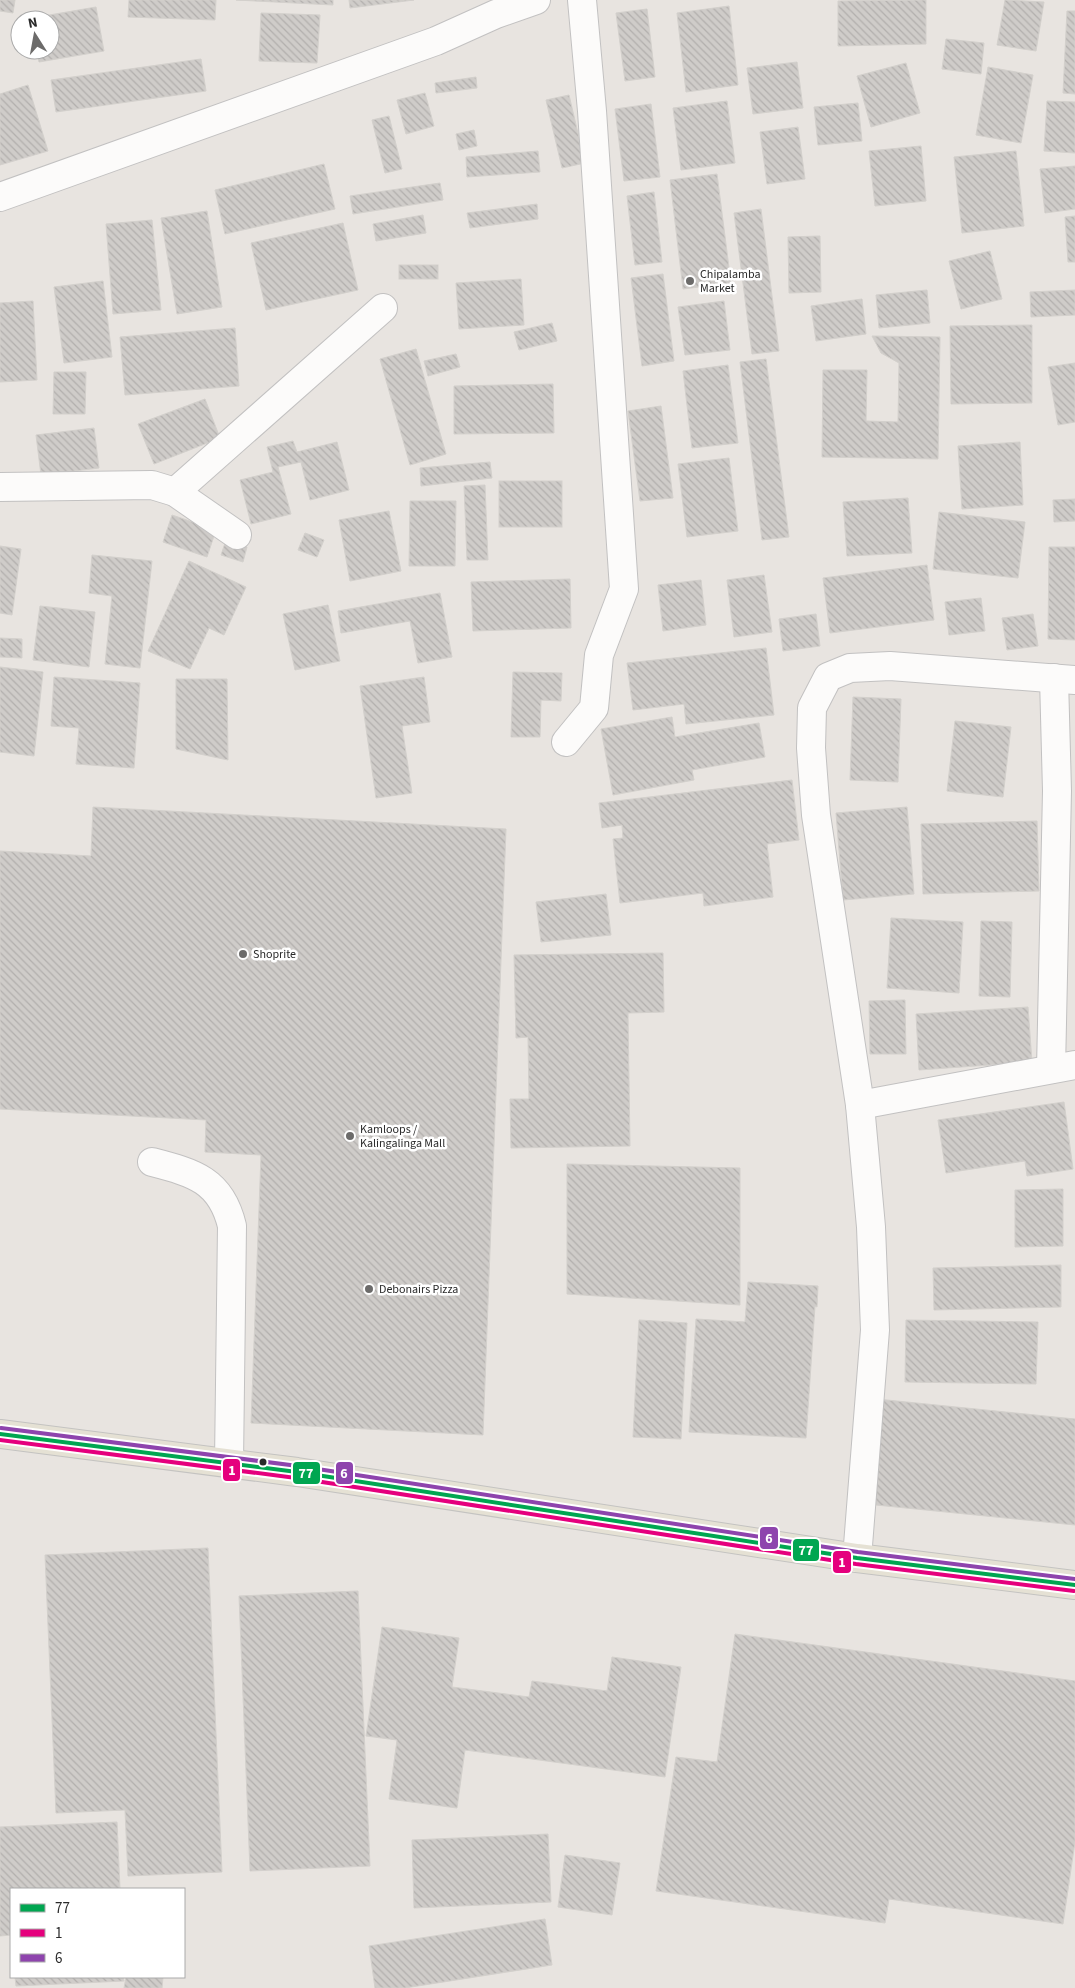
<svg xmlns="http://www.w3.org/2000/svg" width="1075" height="1988" font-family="'Source Sans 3',sans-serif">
  <defs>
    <pattern id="building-back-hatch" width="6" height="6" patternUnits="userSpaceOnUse" patternTransform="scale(1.25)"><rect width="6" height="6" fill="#cfccc9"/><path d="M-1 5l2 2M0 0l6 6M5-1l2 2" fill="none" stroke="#b2afad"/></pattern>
  </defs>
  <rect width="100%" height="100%" fill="#e8e4e0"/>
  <g fill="url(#building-back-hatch)" stroke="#d3d0cc">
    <path d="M0 0H15L13 13 0 11Z"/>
    <path d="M129 0H216L215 20 128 17Z"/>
    <path d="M236 0H333V5Z"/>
    <path d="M349 0H414L350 8Z"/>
    <path d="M926 0V44L838 46V1Z"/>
    <path d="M1005 0 1044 2 1036 51 997 45Z"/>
    <path d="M729 6 738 85 686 92 677 13Z"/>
    <path d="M96 7 104 51 39 62 37 50H50V20H32V18Z"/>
    <path d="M647 9 655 77 625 81 616 13Z"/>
    <path d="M1067 11H1075V94L1063 93Z"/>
    <path d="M261 13 320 15 317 63 259 61Z"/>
    <path d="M946 39 984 43 981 74 942 69Z"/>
    <path d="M201 59 206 91 56 112 51 80Z"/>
    <path d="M797 62 803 108 753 114 747 68Z"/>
    <path d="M906 63 920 113 871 127 857 76Z"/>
    <path d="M988 67 1033 75 1021 143 976 135Z"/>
    <path d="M476 77 477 88 436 93 435 83Z"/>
    <path d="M28 85 48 151 0 165V94Z"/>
    <path d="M425 93 434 126 406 134 397 100Z"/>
    <path d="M569 95 585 163 562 168 546 100Z"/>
    <path d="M727 101 735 163 681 170 673 108Z"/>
    <path d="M1047 101 1075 102V153L1044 151Z"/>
    <path d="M858 103 862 141 818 145 814 107Z"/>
    <path d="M651 104 660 177 624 181 615 109Z"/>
    <path d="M389 116 402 169 385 173 372 120Z"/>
    <path d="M798 127 805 179 767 184 760 132Z"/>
    <path d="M474 130 477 146 459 150 456 134Z"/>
    <path d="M921 146 926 201 875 206 869 151Z"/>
    <path d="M538 151 540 172 467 177 466 157Z"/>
    <path d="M1016 151 1024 226 962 233 954 157Z"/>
    <path d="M324 164 335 209 225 234 215 190Z"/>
    <path d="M1075 166V209L1045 213 1040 169Z"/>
    <path d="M717 174 731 283 683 289 670 180Z"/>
    <path d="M440 183 443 200 353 214 350 196Z"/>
    <path d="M654 192 662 262 635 265 627 196Z"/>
    <path d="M537 204 538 219 470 228 467 213Z"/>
    <path d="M761 209 779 351 752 354 734 213Z"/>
    <path d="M207 211 222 307 177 314 161 218Z"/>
    <path d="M423 215 426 233 376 241 373 224Z"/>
    <path d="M1075 216V262H1068L1065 217Z"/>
    <path d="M152 220 161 310 113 314 106 224Z"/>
    <path d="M343 223 358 290 266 310 251 243Z"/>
    <path d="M820 236 821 292 789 293 788 237Z"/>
    <path d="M990 251 1002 299 961 309 949 261Z"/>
    <rect x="399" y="265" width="39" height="14"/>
    <path d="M663 274 674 361 642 366 631 278Z"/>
    <path d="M521 279 524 325 459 329 456 283Z"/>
    <path d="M103 281 112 357 64 363 54 287Z"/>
    <path d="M927 290 930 323 879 328 876 295Z"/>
    <path d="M1075 290V315L1031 317 1030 292Z"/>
    <path d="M862 299 866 334 816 341 811 306Z"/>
    <path d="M33 301 37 380 0 382V303Z"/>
    <path d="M724 301 730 350 685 355 678 307Z"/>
    <path d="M552 323 557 341 519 350 514 332Z"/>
    <path d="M1032 325V403L951 404 950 326Z"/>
    <path d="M235 328 239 386 125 395 120 337Z"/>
    <path d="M872 336 940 337 938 459 822 457 823 370H867L866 421 898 422 899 363 881 353Z"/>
    <path d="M416 349 446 454 410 465 380 359Z"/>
    <path d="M456 354 460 367 428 376 424 361Z"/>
    <path d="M766 359 789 537 762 540 740 362Z"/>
    <path d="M1075 363V422L1058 425 1048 367Z"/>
    <path d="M728 365 738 443 692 448 683 371Z"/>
    <path d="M54 372H86L85 414H53Z"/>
    <path d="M553 384 554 433 454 434V386Z"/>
    <path d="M205 399 220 438 154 464 138 424Z"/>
    <path d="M661 406 673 498 640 501 628 411Z"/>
    <path d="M94 428 99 468 41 475 36 435Z"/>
    <path d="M293 441 297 452 337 442 349 490 310 500 301 462 278 467 291 514 251 524 240 480 273 472 267 447Z"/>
    <path d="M1020 442 1023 505 962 509 958 446Z"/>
    <path d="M729 458 738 531 687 537 678 464Z"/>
    <path d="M490 462 492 478 421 486 420 468Z"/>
    <rect x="499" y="481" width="63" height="46"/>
    <path d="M485 485 488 560H467L464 486Z"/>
    <path d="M908 498 912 553 847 556 843 502Z"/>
    <path d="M1075 499V521L1054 522 1053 500Z"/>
    <path d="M410 501H456L455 566H409Z"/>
    <path d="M389 511 401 571 350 581 339 520Z"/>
    <path d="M939 512 1025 522 1018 578 933 569Z"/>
    <path d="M172 515 216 530 207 557 163 542Z"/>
    <path d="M305 533 324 540 317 557 298 550Z"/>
    <path d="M226 540 247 547 243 562 221 555Z"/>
    <path d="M0 546 21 549 12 615 0 613Z"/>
    <path d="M1049 547H1075V640L1048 639Z"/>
    <path d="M92 555 152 561 140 668 105 664 112 596 89 593Z"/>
    <path d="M189 561 246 587 224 635 209 628 190 669 148 651Z"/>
    <path d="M927 565 934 620 830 633 823 578Z"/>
    <path d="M764 575 772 632 734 637 727 580Z"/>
    <path d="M570 579 571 628 473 631 471 582Z"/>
    <path d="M701 580 706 625 663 631 658 585Z"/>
    <path d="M440 593 452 657 418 663 410 621 341 633 338 611Z"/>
    <path d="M981 598 985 631 949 635 945 602Z"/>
    <path d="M328 605 340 661 295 670 283 614Z"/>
    <path d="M40 606 95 612 89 667 33 660Z"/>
    <path d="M816 614 820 646 783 651 779 619Z"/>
    <path d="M1033 614 1038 646 1007 650 1002 618Z"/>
    <path d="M0 638 22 639V658L0 657Z"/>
    <path d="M766 648 774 715 686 724 684 704 633 710 627 663Z"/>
    <path d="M0 667 43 672 34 756 0 752Z"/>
    <path d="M513 672 562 673 561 701 541 700 540 737H511Z"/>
    <path d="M54 677 140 683 134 768 76 764 79 728 51 726Z"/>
    <path d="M424 677 430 722 402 726 412 793 376 798 360 686Z"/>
    <path d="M176 679H227L228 760 176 749Z"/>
    <path d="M853 697 901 699 898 782 850 780Z"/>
    <path d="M672 717 675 737 759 723 765 757 692 770 694 780 613 795 601 729Z"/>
    <path d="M955 721 1011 727 1003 797 947 791Z"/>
    <path d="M792 780 799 840 767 844 773 897 704 906 703 893 620 903 613 839 623 838 622 825 602 828 599 803Z"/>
    <path d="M93 807 506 829 483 1435 251 1423 261 1155 205 1152 206 1120 0 1109V851L91 856Z"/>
    <path d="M907 807 914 894 843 900 836 813Z"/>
    <path d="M1037 821 1039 891 923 894 921 824Z"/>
    <path d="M606 894 611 935 541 942 536 902Z"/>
    <path d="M891 918 963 922 959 993 887 988Z"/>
    <path d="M981 921 1012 922 1010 997 979 996Z"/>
    <path d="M663 953 664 1012 628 1013 630 1146 511 1148 510 1099H529L528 1037 516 1038 514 955Z"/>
    <path d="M905 1000 906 1054H870L869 1001Z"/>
    <path d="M1028 1007 1032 1062 919 1070 916 1014Z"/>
    <path d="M1064 1102 1073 1169 1027 1176 1025 1161 946 1173 938 1120Z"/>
    <path d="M567 1164 740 1168V1305L567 1294Z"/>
    <path d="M1063 1189V1246L1015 1247V1190Z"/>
    <path d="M1061 1265V1307L934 1310 933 1268Z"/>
    <path d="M748 1282 818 1286 817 1307 815 1306 806 1438 689 1432 696 1319 745 1322Z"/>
    <path d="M639 1320 687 1323 681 1439 633 1437Z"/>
    <path d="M906 1320 1038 1322 1036 1384 905 1382Z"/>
    <path d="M877 1399 1075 1419V1525L866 1504Z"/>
    <path d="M208 1548 222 1872 128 1876 125 1810 56 1813 45 1555Z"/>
    <path d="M358 1591 370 1866 250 1871 239 1596Z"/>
    <path d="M382 1627 459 1638 452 1687 529 1697 532 1681 607 1691 612 1657 681 1667 665 1777 465 1750 457 1808 389 1799 397 1740 366 1736Z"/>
    <path d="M735 1634 1075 1681V1842L1063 1924 889 1899 885 1923 656 1891 676 1757 717 1762Z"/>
    <path d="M117 1822 120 1889H11V1935L0 1936V1827Z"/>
    <path d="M548 1834 551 1902 414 1908 412 1840Z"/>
    <path d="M565 1855 620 1863 612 1915 558 1907Z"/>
    <path d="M545 1919 552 1965 405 1988H375L369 1946Z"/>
    <path d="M15 1977H123L124 1981 16 1986Z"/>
    <path d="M126 1977H163L162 1988H124Z"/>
  </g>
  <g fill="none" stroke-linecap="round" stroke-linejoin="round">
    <g stroke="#c2c1c1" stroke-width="30">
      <g id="minor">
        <path d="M0 197 436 41 496 14 536 0"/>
        <path d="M0 487 152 485 175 492 237 535"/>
        <path d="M175 492 383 308"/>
        <path d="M566 742 594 708 599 655 624 589 592 111 582 0"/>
        <path d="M1051 1069 1057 791 1054 678"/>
        <path d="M860 1105 1075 1065"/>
        <path d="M152 1162C194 1173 221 1180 232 1226L229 1463"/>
        <path d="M857 1558 875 1330 871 1227 860 1105 816 815 811 748 812 708 828 677 850 668 890 666 1075 680"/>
      </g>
    </g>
    <g stroke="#c4c3c1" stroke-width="30">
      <path id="major" d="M0 1434 297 1472 857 1558 1075 1585"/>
    </g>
    <use href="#minor" stroke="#fcfbfa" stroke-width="28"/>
    <use href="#major" stroke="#e5e1d4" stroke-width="28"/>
    <g stroke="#fff" stroke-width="8">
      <path id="bus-1" d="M0 1434 297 1472 857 1558 1075 1585"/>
    </g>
    <g stroke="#fff" stroke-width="8">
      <path id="bus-2" d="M0 1440 296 1478 856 1564 1074 1591"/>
    </g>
    <g stroke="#fff" stroke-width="8">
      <path id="bus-3" d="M1 1428 298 1466 858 1552 1075 1579"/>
    </g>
    <use href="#bus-1" stroke="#00a651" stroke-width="4"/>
    <use href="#bus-2" stroke="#e5007d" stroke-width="4"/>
    <use href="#bus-3" stroke="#8e44ad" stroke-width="4"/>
  </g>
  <g fill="#6c6b6a" stroke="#fff" stroke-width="2">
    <circle cx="690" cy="281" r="5"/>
    <circle cx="243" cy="954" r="5"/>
    <circle cx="350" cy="1136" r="5"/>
    <circle cx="369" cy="1289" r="5"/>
  </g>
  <circle fill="#2a2a2a" stroke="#fff" stroke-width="2" cx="263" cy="1462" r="4.5"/>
  <g text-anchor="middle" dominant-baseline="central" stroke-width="5" stroke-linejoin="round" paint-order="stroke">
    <g font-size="12" fill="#2a2a2a" stroke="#fff" text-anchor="start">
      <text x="700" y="274">Chipalamba<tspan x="700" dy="14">Market</tspan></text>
      <text x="253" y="954">Shoprite</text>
      <text x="360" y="1129">Kamloops /<tspan x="360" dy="14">Kalingalinga Mall</tspan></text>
      <text x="379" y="1289">Debonairs Pizza</text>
    </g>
  </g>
  <g stroke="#fff" stroke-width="2">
    <rect x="222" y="1458" width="19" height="24" rx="5" fill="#e5007d"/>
    <rect x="335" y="1461" width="19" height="24" rx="5" fill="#8e44ad"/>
    <rect x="292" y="1461" width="29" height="24" rx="5" fill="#00a651"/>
    <rect x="759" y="1526" width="20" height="24" rx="5" fill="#8e44ad"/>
    <rect x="792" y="1538" width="28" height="24" rx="5" fill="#00a651"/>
    <rect x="832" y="1550" width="20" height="24" rx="5" fill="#e5007d"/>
  </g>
  <g font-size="14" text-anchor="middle" font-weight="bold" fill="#fff">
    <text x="232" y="1475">1</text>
    <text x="344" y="1478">6</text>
    <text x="306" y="1478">77</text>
    <text x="769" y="1543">6</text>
    <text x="806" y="1555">77</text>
    <text x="842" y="1567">1</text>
  </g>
  <rect x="10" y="1888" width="175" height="90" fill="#ffffff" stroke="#aaaaaa"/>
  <rect x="20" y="1904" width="25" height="8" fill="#00a651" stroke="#aaaaaa"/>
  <text x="55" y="1913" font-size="15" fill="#2a2a2a">77</text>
  <rect x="20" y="1929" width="25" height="8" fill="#e5007d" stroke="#aaaaaa"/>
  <text x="55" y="1938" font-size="15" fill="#2a2a2a">1</text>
  <rect x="20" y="1954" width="25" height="8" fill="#8e44ad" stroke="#aaaaaa"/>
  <text x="55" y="1963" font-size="15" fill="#2a2a2a">6</text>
  <g transform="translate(35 35) rotate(349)"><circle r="24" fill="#ffffff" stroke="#aaaaaa"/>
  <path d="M0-4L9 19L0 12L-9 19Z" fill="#6c6b6a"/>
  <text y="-8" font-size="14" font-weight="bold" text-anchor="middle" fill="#2a2a2a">N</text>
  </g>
</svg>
